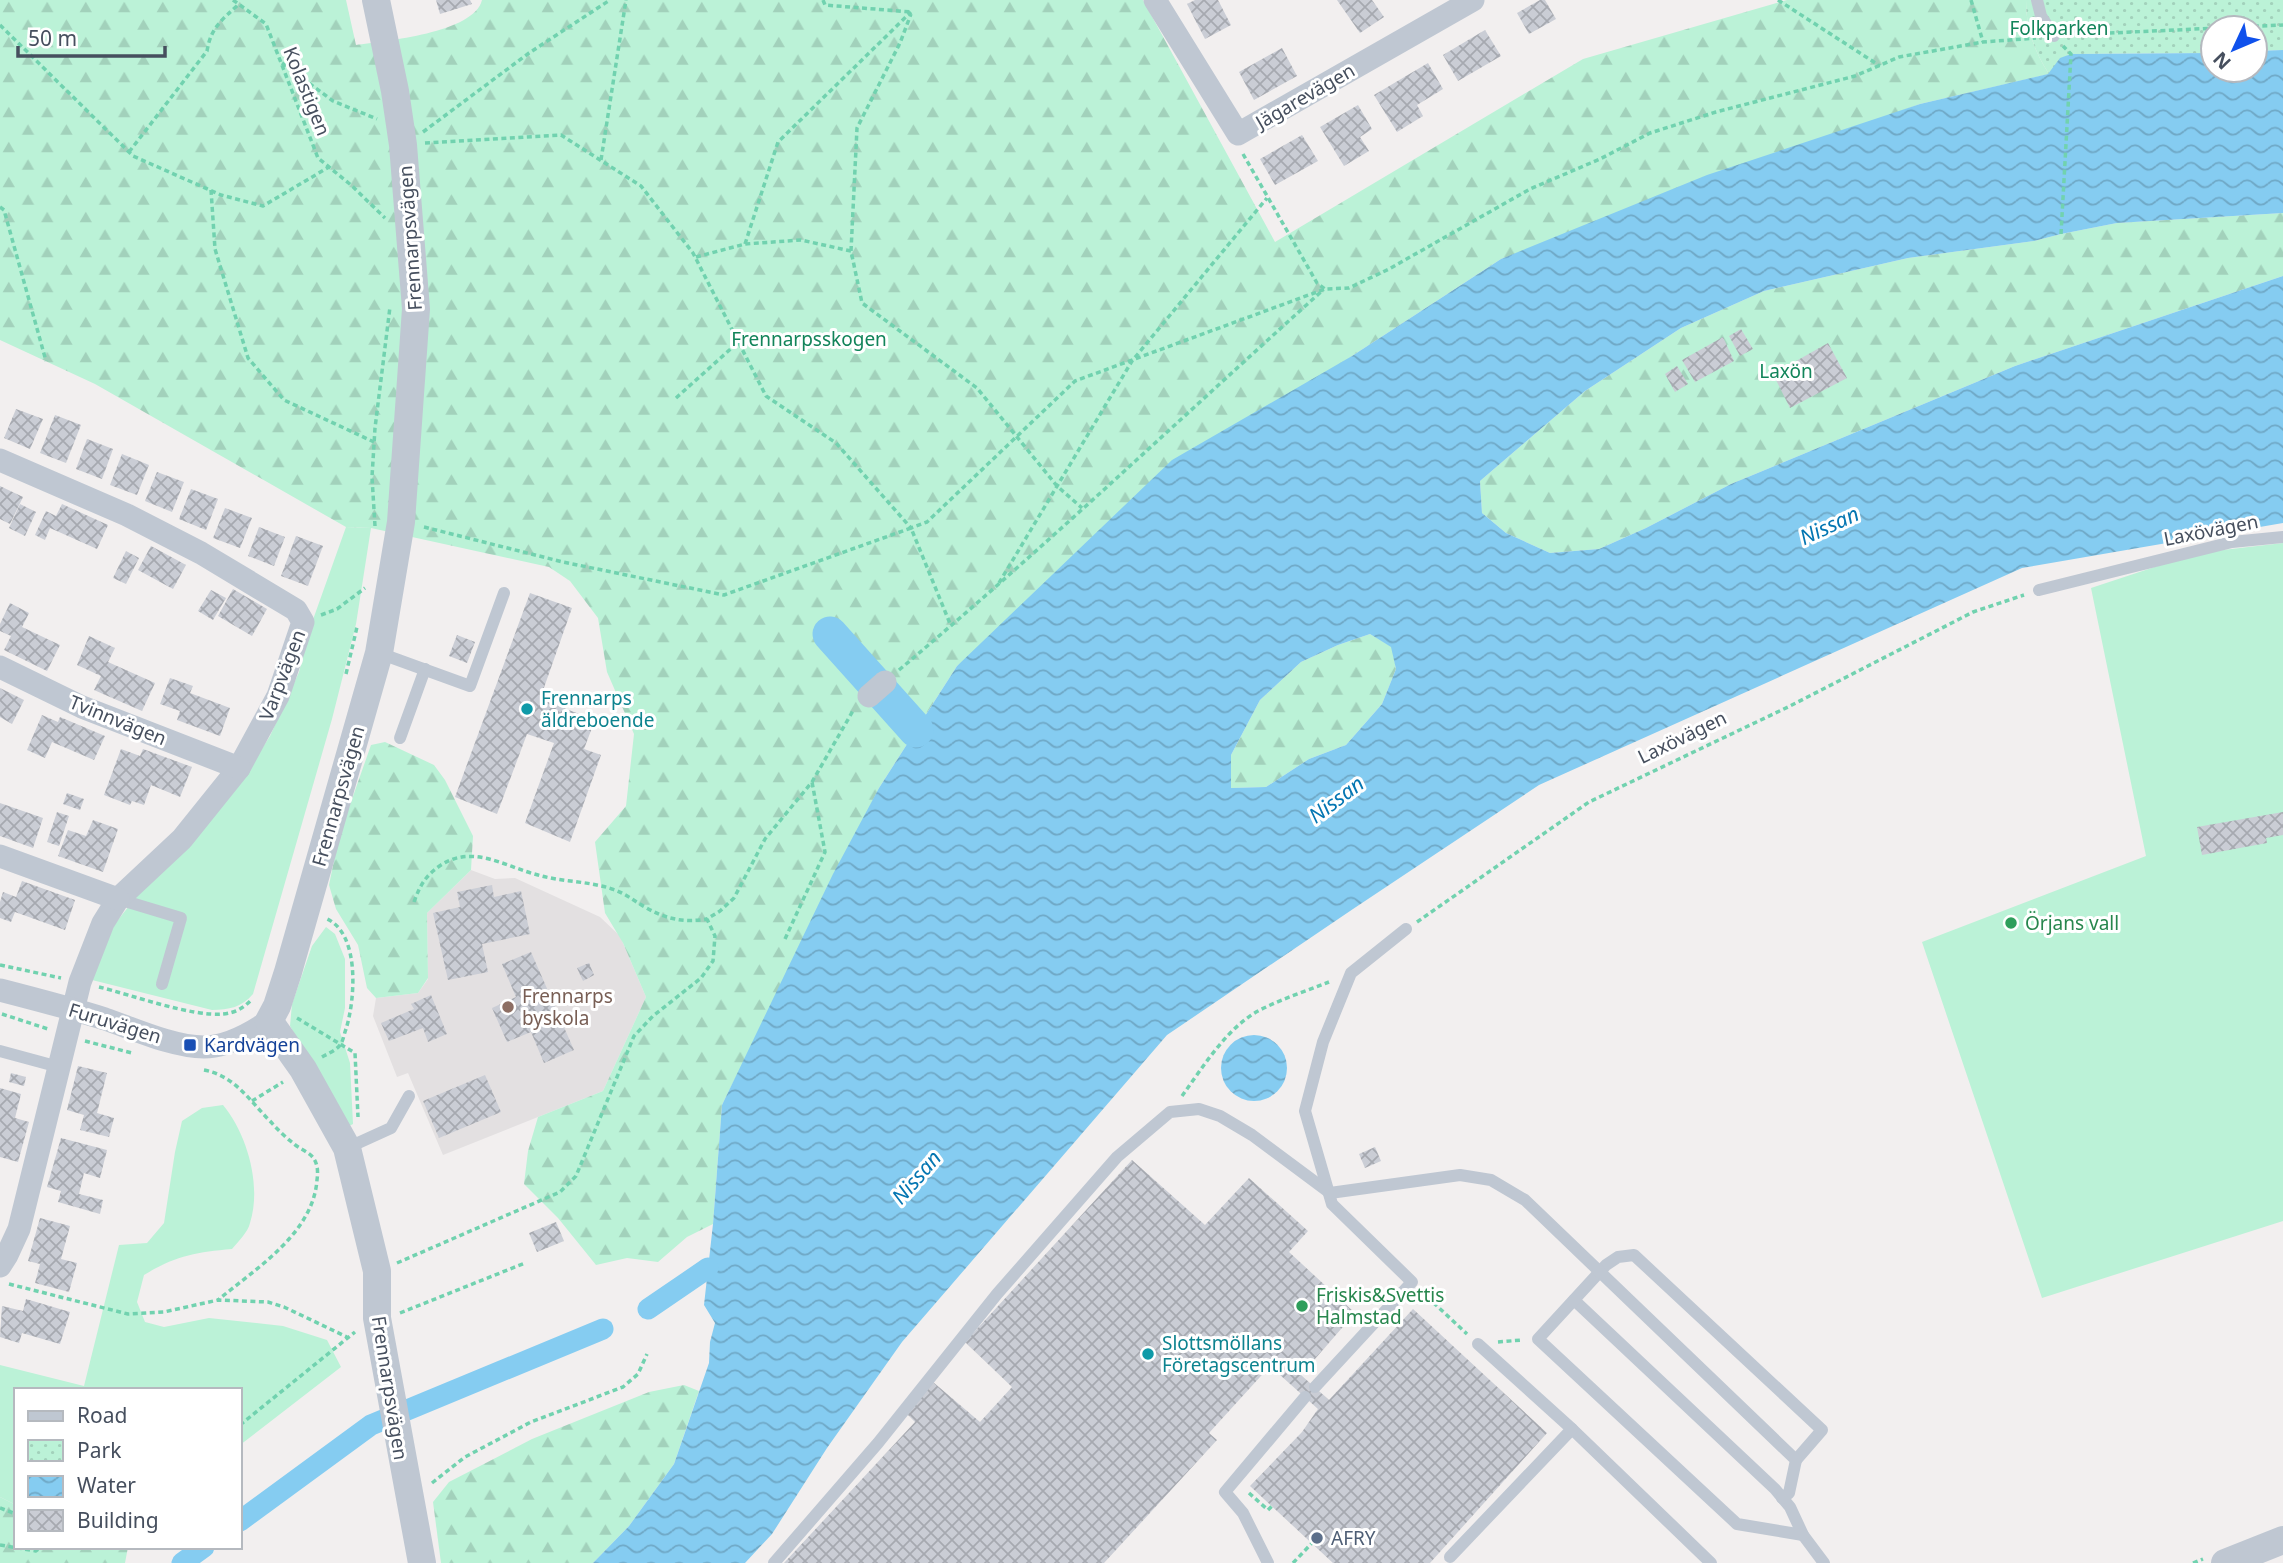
<svg xmlns="http://www.w3.org/2000/svg" width="2283" height="1563" font-family="'Noto Sans',sans-serif">
  <defs>
    <pattern id="forest-firs" width="22" height="20" patternUnits="userSpaceOnUse" patternTransform="scale(1.75)"><rect width="22" height="20" fill="#bbf2d7"/><path d="M5 1l3.5 6h-7zM16 11l3.5 6h-7z" fill="#a2d1bb"/></pattern>
    <pattern id="park-dots" width="8" height="8" patternUnits="userSpaceOnUse" patternTransform="scale(1.75)"><rect width="8" height="8" fill="#bbf2d7"/><path d="M2 2h.1M6 6h.1" fill="none" stroke="#a2d1bb" stroke-width="1.8" stroke-linecap="round"/></pattern>
    <pattern id="water-waves" width="16" height="10" patternUnits="userSpaceOnUse" patternTransform="scale(1.75)"><rect width="16" height="10" fill="#85ccf1"/><path d="M0 5q4-4 8 0t8 0" fill="none" stroke="#6fa8c6"/></pattern>
    <pattern id="building-cross-hatch" width="8" height="8" patternUnits="userSpaceOnUse" patternTransform="scale(1.75)"><rect width="8" height="8" fill="#cacdd5"/><path d="M0 0l8 8M0 8l8-8" fill="none" stroke="#a6a9b0"/></pattern>
  </defs>
  <rect width="100%" height="100%" fill="#f2efef"/>
  <path fill="#e3e0e1" d="M471 870 495 879 515 878 600 917 620 936 646 997 603 1091 443 1155 408 1073 397 1077 373 1016 376 998 418 993 428 979 427 913Z"/>
  <g fill="#bbf2d7">
    <path d="M346 527 371 528 356 624 332 719 253 994C242 1007 229 1010 212 1010L92 980 114 925 140 892 238 786 270 736 299 672 310 628Z"/>
    <path d="M2283 543V1221L2042 1298 1922 942 2146 856 2091 588 2197 553Z"/>
    <path d="M326 927 335 934 345 959V1008L340 1032 350 1063 353 1124 347 1127 290 1026 292 1004 312 946Z"/>
    <path d="M223 1105C247 1134 262 1185 250 1223 248 1232 238 1242 232 1249 196 1252 175 1256 144 1275L137 1302 145 1322 164 1327 209 1318 283 1326 327 1340 341 1367 240 1445V1390H16V1505L0 1497V1365L84 1386 119 1245 147 1243 164 1223 175 1152 182 1121 202 1108Z"/>
  </g>
  <g fill="url(#forest-firs)">
    <path d="M0 0H346L356 45C385 41 474 33 482 0H1143L1275 242 1583 59 1787 0H2026C2026 28 2034 51 2049 74L1920 104 1501 259 1352 356 957 666 879 788 722 1105 713 1224 687 1237 658 1262 627 1258 596 1265 558 1218 524 1184 528 1151 538 1117 603 1091 646 997 623 943 605 913 595 842 626 806 634 734 607 672 598 618 570 581 549 567 371 528 346 527 95 384 0 340Z"/>
    <path d="M2283 213V276L2015 366 1731 484 1646 528 1599 549 1550 553 1506 533 1482 513 1480 481 1585 391 1681 328 1764 291 1908 258 2034 241 2061 234 2117 223Z"/>
    <path d="M1370 634 1392 647 1396 669 1382 704 1346 745 1309 759 1266 787 1231 788V755L1260 700 1301 662 1338 645Z"/>
    <path d="M385 742 434 765 445 780 473 836 471 870 427 913 428 978 418 993 376 998 367 988 358 945 336 909 329 885 339 836 371 745Z"/>
    <path d="M684 1385 699 1391 674 1464 629 1526 593 1563H441L433 1502 449 1482 532 1439 649 1392Z"/>
    <path d="M0 1497 16 1505V1547H128L125 1563H0Z"/>
  </g>
  <path fill="url(#park-dots)" d="M2026 0H2283V50L2255 51V28H2213V53L2071 54 2060 59 2049 74C2034 51 2026 28 2026 0Z"/>
  <g fill="url(#water-waves)" fill-rule="evenodd">
    <path d="M2283 50V213L2117 223 2061 234 2034 241 1908 258 1764 291 1681 328 1585 391 1480 481 1482 513 1506 533 1550 553 1599 549 1646 528 1731 484 2015 366 2283 276V523L2022 568 1539 785 1353 909 1167 1035 902 1342 827 1448 772 1534 745 1563H593L629 1526 674 1464 709 1363 710 1342 715 1323 704 1305 713 1224 722 1105 833 874 879 788 957 666 1172 460 1352 356 1501 259 1707 175 1920 104 2048 74 2060 58 2071 54 2213 53V70H2255V51ZM1370 634 1391 647 1396 669 1382 704 1346 745 1309 759 1266 787 1231 788V755L1260 700 1301 662 1338 645Z"/>
    <circle cx="1254" cy="1068" r="33"/>
  </g>
  <g fill="none" stroke-linecap="round" stroke-linejoin="round">
    <g stroke="#85ccf1" stroke-width="21">
      <path d="M648 1309 708 1268"/>
      <path d="M240 1521 371 1425 603 1329"/>
      <path d="M182 1563 204 1547"/>
    </g>
    <path stroke="#85ccf1" stroke-width="35" d="M830 634 916 730"/>
  </g>
  <g fill="url(#building-cross-hatch)">
    <path d="M436 0H470L472 4 440 14Z"/>
    <path d="M1195 0H1218L1231 25 1205 39 1187 4Z"/>
    <path d="M1337 0H1372L1384 17 1360 33Z"/>
    <path d="M1540 0H1545L1556 19 1529 34 1517 13Z"/>
    <path d="M1485 30 1501 56 1458 81 1443 55Z"/>
    <path d="M1282 48 1297 76 1254 100 1239 72Z"/>
    <path d="M1428 63 1443 89 1417 105 1423 116 1397 132 1374 95Z"/>
    <path d="M1358 105 1372 129 1360 137 1369 151 1344 166 1320 127Z"/>
    <path d="M1302 135 1318 161 1275 185 1260 159Z"/>
    <path d="M1741 329 1753 349 1740 356 1729 336Z"/>
    <path d="M1723 337 1734 361 1695 382 1682 360Z"/>
    <path d="M1828 343 1847 378 1790 408 1773 374Z"/>
    <path d="M1677 366 1688 384 1675 392 1665 374Z"/>
    <path d="M16 409 43 419 30 449 4 438Z"/>
    <path d="M55 415 81 425 66 463 40 453Z"/>
    <path d="M87 439 113 449 102 479 76 469Z"/>
    <path d="M122 454 149 465 137 495 110 485Z"/>
    <path d="M157 472 184 482 172 512 145 501Z"/>
    <path d="M0 486 23 497 10 524 0 519Z"/>
    <path d="M191 489 218 499 206 530 179 519Z"/>
    <path d="M20 504 36 512 25 536 9 528Z"/>
    <path d="M62 504 108 525 97 549 50 528 45 540 35 535 46 511 56 516Z"/>
    <path d="M225 508 252 518 240 548 213 538Z"/>
    <path d="M259 527 285 537 274 566 248 556Z"/>
    <path d="M296 536 323 546 308 586 281 576Z"/>
    <path d="M151 546 186 565 173 589 138 570Z"/>
    <path d="M126 551 139 558 126 584 113 578Z"/>
    <path d="M233 589 267 609 252 636 218 616Z"/>
    <path d="M211 590 226 598 213 620 198 611Z"/>
    <path d="M530 593 572 608 540 699 595 720 584 749 601 755 570 842 525 823 554 743 527 734 497 814 455 797Z"/>
    <path d="M10 603 29 613 22 627 60 645 47 671 4 650 11 636 0 631V624Z"/>
    <path d="M457 635 475 642 467 663 449 656Z"/>
    <path d="M89 636 115 648 108 662 155 683 142 711 94 690 101 676 77 665Z"/>
    <path d="M170 678 193 686 190 693 230 708 220 736 177 720 180 711 160 704Z"/>
    <path d="M0 688 24 700 12 724 0 717Z"/>
    <path d="M42 715 58 722 60 717 105 736 94 760 52 742 45 758 27 750Z"/>
    <path d="M121 749 140 756 143 749 192 767 180 797 151 785 144 805 132 801 130 805 104 795Z"/>
    <path d="M67 793 84 799 80 810 63 804Z"/>
    <path d="M0 803 43 818 33 848 0 836Z"/>
    <path d="M57 812 69 816 59 846 47 842Z"/>
    <path d="M2283 812V835L2266 838 2267 843 2202 855 2197 827Z"/>
    <path d="M93 820 118 829 103 872 58 856 68 830 86 836Z"/>
    <path d="M22 881 75 900 65 930 15 912 11 922 0 918V902L3 892 16 897Z"/>
    <path d="M492 885 494 897 521 891 530 934 482 944 488 972 448 980 433 913 460 907 457 892Z"/>
    <path d="M531 952 574 1050 544 1063 531 1032 507 1042 492 1008 516 997 502 964Z"/>
    <path d="M589 963 594 975 583 981 577 968Z"/>
    <path d="M431 995 447 1034 428 1042 423 1028 389 1041 381 1023 414 1009 411 1004Z"/>
    <path d="M78 1066 107 1073 97 1113 114 1118 109 1137 80 1130 84 1115 67 1110Z"/>
    <path d="M11 1073 26 1077 24 1086 9 1082Z"/>
    <path d="M485 1075 501 1112 439 1138 423 1101Z"/>
    <path d="M0 1088 21 1094 15 1118 29 1122 18 1162 0 1157Z"/>
    <path d="M61 1138 107 1150 100 1178 84 1173 79 1194 103 1200 100 1214 58 1202 61 1191 47 1187Z"/>
    <path d="M1375 1147 1381 1161 1365 1168 1359 1154Z"/>
    <path d="M1132 1160 1205 1225 1249 1178 1308 1231 1289 1252 1355 1313 1301 1375 1329 1400 1413 1309 1547 1433 1430 1563H1333L1250 1486 1302 1432 1318 1409 1270 1366 1209 1433 1217 1440 1104 1563H784L915 1422 907 1414 933 1382 980 1422 1012 1387 965 1342Z"/>
    <path d="M40 1218 70 1226 61 1259 77 1263 69 1292 35 1283 40 1264 28 1261Z"/>
    <path d="M556 1222 564 1241 537 1252 529 1233Z"/>
    <path d="M26 1299 70 1312 60 1344 22 1333 19 1343 0 1337 2 1306 23 1311Z"/>
  </g>
  <g fill="none" stroke-linecap="round" stroke-linejoin="round">
    <g stroke="#71d2af" stroke-width="3.5" stroke-dasharray="5 3.5" stroke-linecap="butt">
      <path d="M233 0 266 24 318 158 351 185 385 218"/>
      <path d="M823 0 825 5 911 12"/>
      <path d="M1778 0 1880 66"/>
      <path d="M1971 0 1983 42"/>
      <path d="M0 25 133 156 221 195 263 206 329 167"/>
      <path d="M2067 35 2283 25"/>
      <path d="M282 63 333 101 377 119"/>
      <path d="M423 132 529 53 610 0"/>
      <path d="M425 143 561 135 641 186 693 253 766 396 836 443 911 528 927 522 1075 381 1325 289 1349 288 1389 269 1530 189 1600 159 1650 133 1716 112 1855 76 1899 57 1983 42 2036 38"/>
      <path d="M129 152 207 51C211 27 222 20 239 4"/>
      <path d="M1243 154 1317 283 1325 289"/>
      <path d="M601 160 626 0"/>
      <path d="M211 190 215 249 248 358 284 400 374 442"/>
      <path d="M0 207 4 210 46 361"/>
      <path d="M2061 234 2071 54 2063 46"/>
      <path d="M745 244 778 142 911 12"/>
      <path d="M851 251 857 128 900 43 911 14"/>
      <path d="M696 257 745 244 801 240 851 251 862 303 977 388 1057 486 1082 508"/>
      <path d="M676 398 735 345"/>
      <path d="M375 526 372 477 375 428 390 307"/>
      <path d="M424 527 563 562 724 595 911 528 951 626"/>
      <path d="M999 583 1132 361 1267 198"/>
      <path d="M321 615 337 609 365 588"/>
      <path d="M899 670C1044 548 1182 417 1323 290"/>
      <path d="M346 674 357 627"/>
      <path d="M414 902C420 885 426 875 441 865 473 844 506 867 538 875 562 882 589 881 612 889 625 893 634 901 645 907 665 919 684 923 707 919"/>
      <path d="M1417 922 1589 802 1790 706 1973 612 2024 595"/>
      <path d="M785 939 825 852 812 782"/>
      <path d="M0 965 61 978"/>
      <path d="M99 987C132 995 192 1017 223 1014 235 1013 244 1008 252 999"/>
      <path d="M2 1014 48 1029"/>
      <path d="M297 1018 355 1053 358 1117"/>
      <path d="M85 1041 132 1053"/>
      <path d="M322 1057C327 1054 337 1050 340 1045 343 1042 344 1034 346 1029 355 1001 361 932 325 918"/>
      <path d="M204 1070C235 1076 249 1100 270 1121 277 1129 285 1137 293 1143 299 1149 310 1152 314 1159 318 1165 318 1173 317 1180 313 1234 255 1269 218 1300"/>
      <path d="M1182 1096C1203 1067 1226 1029 1258 1011 1281 999 1306 991 1329 982"/>
      <path d="M252 1101 283 1082"/>
      <path d="M397 1263 560 1192 576 1176 634 1036 653 1016 701 978 713 961 715 936 707 919 720 911 734 898 765 839 812 782 854 709"/>
      <path d="M9 1284 128 1314 164 1312 218 1300 268 1302 284 1307 347 1337"/>
      <path d="M1421 1291 1467 1334"/>
      <path d="M400 1313 525 1263"/>
      <path d="M1498 1342 1522 1340"/>
      <path d="M240 1425 355 1332"/>
      <path d="M432 1483 465 1457 531 1422 623 1387 638 1374 647 1354"/>
      <path d="M1249 1493 1268 1510 1272 1506"/>
      <path d="M0 1508 16 1514"/>
      <path d="M0 1545 36 1551 41 1547"/>
      <path d="M1293 1563 1312 1543"/>
      <path d="M2193 1563 2203 1559"/>
    </g>
    <g stroke="#bfc7d2" stroke-width="12">
      <path d="M2037 0 2041 16 2054 36"/>
      <path d="M2039 590 2232 542 2283 537"/>
      <path d="M379 653 470 686 504 593"/>
      <path d="M400 738 425 669"/>
      <path d="M118 899 181 918 162 984"/>
      <path d="M0 1051 59 1067"/>
      <path d="M347 1148 391 1128 409 1096"/>
      <path d="M1574 1300 1775 1489 1790 1507 1803 1535 1824 1563"/>
      <path d="M1478 1344 1572 1429 1711 1563"/>
      <path d="M1315 1387 1412 1282 1332 1204 1305 1111 1323 1042 1351 973 1406 929"/>
      <path d="M1796 1460 1822 1430 1634 1255 1618 1257 1606 1265 1538 1339 1737 1524 1803 1535"/>
      <path d="M1450 1557 1572 1429"/>
      <path d="M774 1563 878 1443 997 1294 1117 1157 1170 1112 1199 1109 1220 1116 1252 1135 1330 1193 1460 1175 1491 1180 1525 1200 1796 1460 1789 1493 1782 1498"/>
      <path d="M1268 1563 1243 1513 1225 1492 1305 1397"/>
    </g>
    <g stroke="#bfc7d2" stroke-width="23">
      <path d="M1155 0 1238 134 1473 0"/>
      <path d="M0 460 127 515 201 553 296 610 303 622 278 696 239 768 182 839 118 899 103 923 80 982 19 1229 7 1255 0 1266"/>
      <path d="M0 667 82 707 239 768"/>
      <path d="M869 696 885 682"/>
      <path d="M0 856 118 899"/>
      <path d="M0 990C35 999 70 1008 105 1019 134 1029 173 1047 204 1047 227 1047 250 1034 269 1021"/>
    </g>
    <g stroke="#bfc7d2" stroke-width="28">
      <path d="M376 0 395 91 403 145 416 309 401 522 379 653 288 972 277 1006 269 1021 303 1069 347 1148 377 1271V1318L422 1563"/>
      <path d="M2225 1563 2283 1540"/>
    </g>
  </g>
  <g fill="#0f9aa8" stroke="#fff" stroke-width="2.5">
    <circle cx="527" cy="709" r="7"/>
    <circle cx="1148" cy="1354" r="7"/>
  </g>
  <g fill="#2e9e5b" stroke="#fff" stroke-width="2.5">
    <circle cx="2011" cy="923" r="7"/>
    <circle cx="1302" cy="1306" r="7"/>
  </g>
  <circle fill="#8d6e63" stroke="#fff" stroke-width="2.5" cx="508" cy="1007" r="7"/>
  <rect fill="#1a4fb4" stroke="#fff" stroke-width="2.5" x="183" y="1038" width="14" height="14" rx="3.5"/>
  <circle fill="#5c6f8a" stroke="#fff" stroke-width="2.5" cx="1317" cy="1538" r="7"/>
  <g text-anchor="middle" dominant-baseline="central" stroke-width="6" stroke-linejoin="round" paint-order="stroke">
    <g font-size="19" fill="#12845a" stroke="#fff">
      <text x="2059" y="28">Folkparken</text>
      <text x="809" y="339">Frennarpsskogen</text>
      <text x="1786" y="371">Laxön</text>
    </g>
    <g font-size="19" fill="#464f5e" stroke="#fff">
      <text transform="translate(307 91) rotate(68)">Kolastigen</text>
      <text transform="translate(1305 96) rotate(-30)">Jägarevägen</text>
      <text transform="translate(410 238) rotate(-94)">Frennarpsvägen</text>
      <text transform="translate(2211 530) rotate(-11)">Laxövägen</text>
      <text transform="translate(282 675) rotate(-69)">Varpvägen</text>
      <text transform="translate(118 720) rotate(22)">Tvinnvägen</text>
      <text transform="translate(1682 737) rotate(-26)">Laxövägen</text>
      <text transform="translate(338 796) rotate(-74)">Frennarpsvägen</text>
      <text transform="translate(115 1023) rotate(17)">Furuvägen</text>
      <text transform="translate(390 1388) rotate(81)">Frennarpsvägen</text>
    </g>
    <g font-size="19" fill="#0d838f" stroke="#fff" text-anchor="start">
      <text x="541" y="698">Frennarps<tspan x="541" dy="22">äldreboende</tspan></text>
      <text x="1162" y="1343">Slottsmöllans<tspan x="1162" dy="22">Företagscentrum</tspan></text>
    </g>
    <g font-size="19" fill="#27864d" stroke="#fff" text-anchor="start">
      <text x="2025" y="923">Örjans vall</text>
      <text x="1316" y="1295">Friskis&amp;Svettis<tspan x="1316" dy="22">Halmstad</tspan></text>
    </g>
    <g font-size="19" fill="#785e54" stroke="#fff" text-anchor="start">
      <text x="522" y="996">Frennarps<tspan x="522" dy="22">byskola</tspan></text>
    </g>
    <g font-size="19" fill="#164399" stroke="#fff" text-anchor="start">
      <text x="204" y="1045">Kardvägen</text>
    </g>
    <g font-size="19" fill="#4e5e75" stroke="#fff" text-anchor="start">
      <text x="1331" y="1538">AFRY</text>
    </g>
    <g font-size="21" font-style="italic" fill="#0476b2" stroke="#fff">
      <text transform="translate(1829 525) rotate(-25)">Nissan</text>
      <text transform="translate(1336 799) rotate(-37)">Nissan</text>
      <text transform="translate(916 1177) rotate(-49)">Nissan</text>
    </g>
  </g>
  <rect x="14" y="1388" width="228" height="161" fill="#ffffff" stroke="#b5b9bf" stroke-width="2"/>
  <rect x="28" y="1411" width="35" height="10" fill="#bfc7d2" stroke="#b5b9bf" stroke-width="2"/>
  <text x="77" y="1423" font-size="21" fill="#464f5e">Road</text>
  <rect x="28" y="1440" width="35" height="21" fill="url(#park-dots)" stroke="#b5b9bf" stroke-width="2"/>
  <text x="77" y="1458" font-size="21" fill="#464f5e">Park</text>
  <rect x="28" y="1476" width="35" height="21" fill="url(#water-waves)" stroke="#b5b9bf" stroke-width="2"/>
  <text x="77" y="1493" font-size="21" fill="#464f5e">Water</text>
  <rect x="28" y="1510" width="35" height="21" fill="url(#building-cross-hatch)" stroke="#b5b9bf" stroke-width="2"/>
  <text x="77" y="1528" font-size="21" fill="#464f5e">Building</text>
  <g transform="translate(2234 49) rotate(226)"><circle r="33" fill="#ffffff" stroke="#b5b9bf" stroke-width="2"/>
  <path d="M0-5L12 26L0 18L-12 26Z" fill="#0f51ec"/>
  <text y="-10" font-size="19" font-weight="bold" text-anchor="middle" fill="#464f5e">N</text>
  </g>
  <path d="M18 46v10h147v-10" fill="none" stroke="#464f5e" stroke-width="3.5"/>
  <text x="28" y="46" font-size="21" fill="#464f5e" stroke="#ffffff" stroke-width="5" paint-order="stroke">50 m</text>
</svg>
